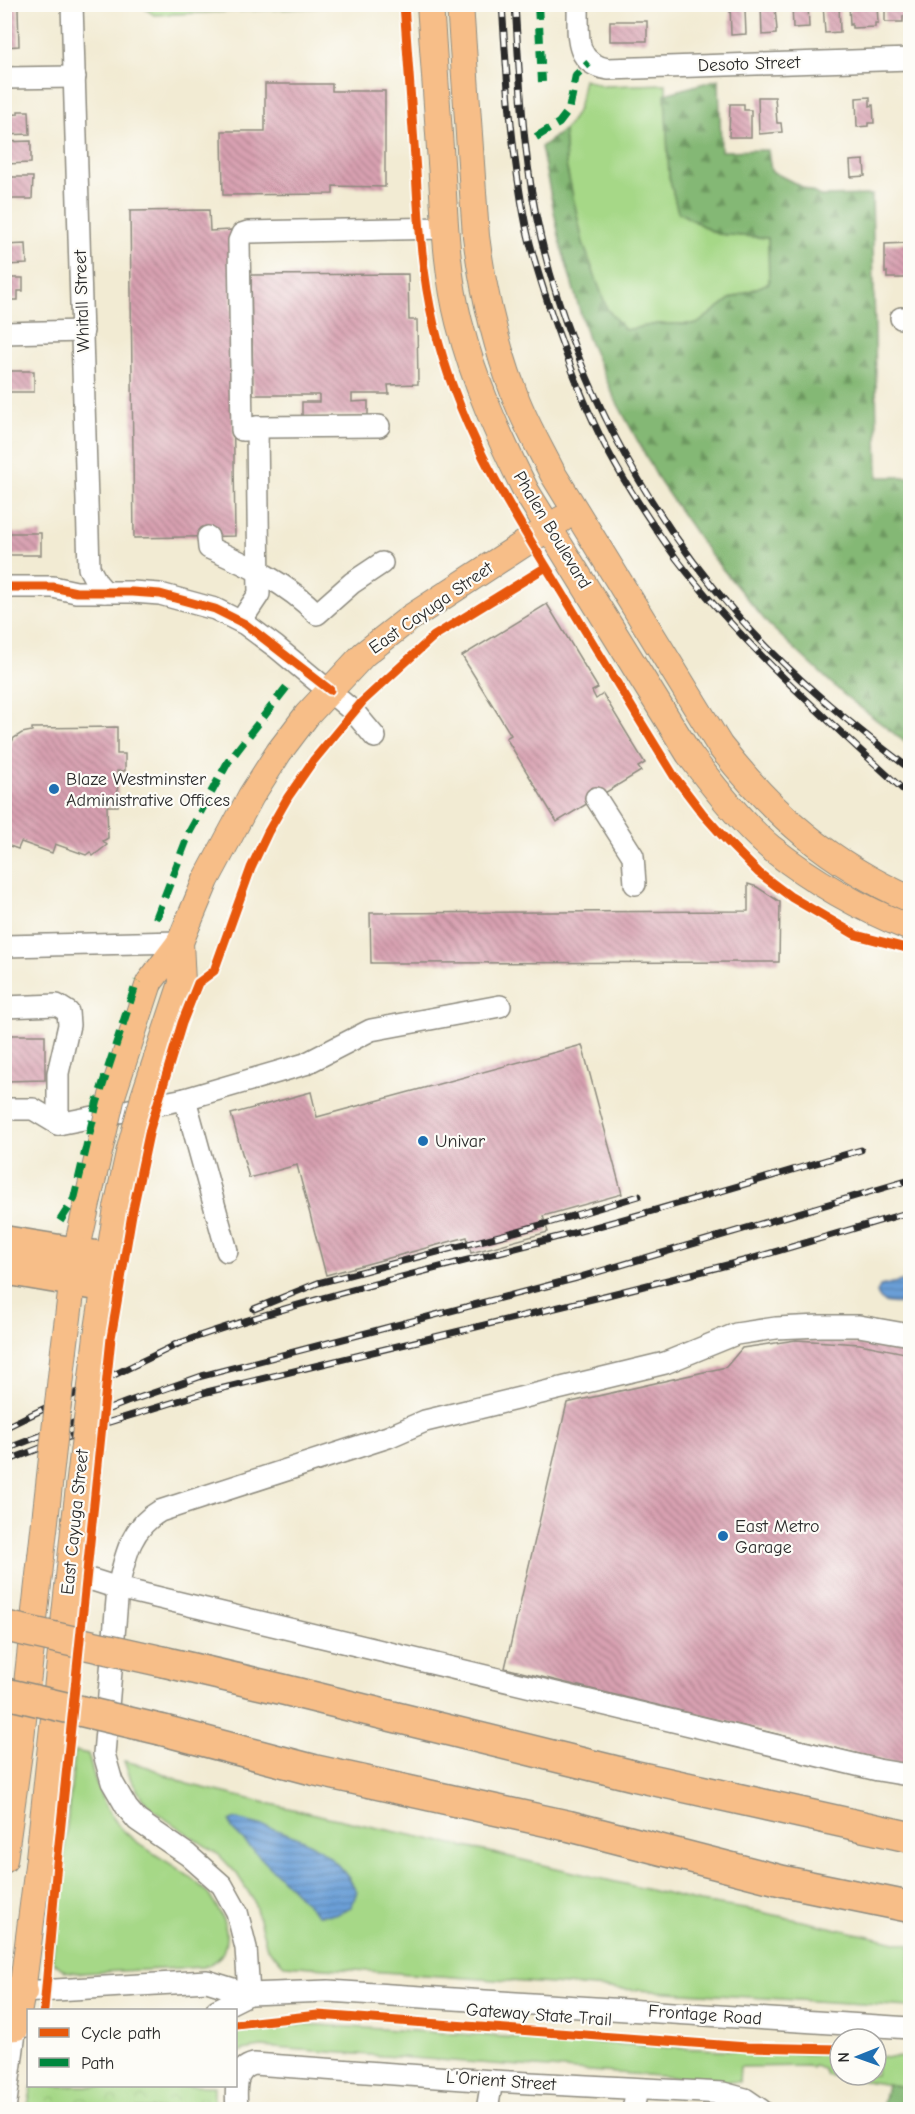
<svg xmlns="http://www.w3.org/2000/svg" width="915" height="2114" font-family="'Comic Neue',sans-serif">
  <defs>
    <pattern id="forest-firs" width="22" height="20" patternUnits="userSpaceOnUse" patternTransform="scale(1.5)"><rect width="22" height="20" fill="#84b874"/><path d="M5 1l3.5 6h-7zM16 11l3.5 6h-7z" fill="#6c965f"/></pattern>
    <pattern id="park-crowns" width="20" height="18" patternUnits="userSpaceOnUse" patternTransform="scale(1.5)"><rect width="20" height="18" fill="#a6d887"/><path d="M2 6a3 3 0 1 1 6 0M12 15a3 3 0 1 1 6 0" fill="none" stroke="#8fba75"/></pattern>
    <pattern id="water-rules" width="6" height="5" patternUnits="userSpaceOnUse" patternTransform="scale(1.5)"><rect width="6" height="5" fill="#6a9fd7"/><path d="M0 2.5h6" fill="none" stroke="#5782af"/></pattern>
    <pattern id="building-back-hatch" width="6" height="6" patternUnits="userSpaceOnUse" patternTransform="scale(1.5)"><rect width="6" height="6" fill="#d8a0b1"/><path d="M-1 5l2 2M0 0l6 6M5-1l2 2" fill="none" stroke="#af8390"/></pattern>
  </defs>
  <rect width="100%" height="100%" fill="#fdfcf7"/>
  <filter id="ink" filterUnits="userSpaceOnUse"><feTurbulence type="fractalNoise" baseFrequency=".0167" numOctaves="2"/><feDisplacementMap in="SourceGraphic" scale="12" xChannelSelector="R" yChannelSelector="G"/><feConvolveMatrix kernelMatrix="1 2 1 2 8 2 1 2 1" color-interpolation-filters="sRGB"/></filter>
  <filter id="wash" filterUnits="userSpaceOnUse"><feTurbulence type="fractalNoise" baseFrequency=".008" numOctaves="4" result="noise"/><feDisplacementMap in="SourceGraphic" scale="24" xChannelSelector="R" yChannelSelector="G"/><feGaussianBlur stdDeviation="1.35" result="paint"/><feColorMatrix in="noise" values="0 0 0 0 0 0 0 0 0 0 0 0 0 0 0 0 0 1.4 0 .05"/><feComposite in="paint" operator="in"/></filter>
  <g filter="url(#wash)">
    <rect width="100%" height="100%" fill="#f2ebd3"/>
    <g fill="#a6d887" stroke="#688259" stroke-width="1.5">
      <path d="M140 5H336L326 7 154 15Z"/>
      <path d="M584 79 603 86 666 84 669 177 678 212 717 234 768 238 769 283 730 299 697 324H657L625 330 607 309 583 243 566 165 564 130C583 108 578 104 584 79Z"/>
      <path d="M75 1751 88 1754C95 1782 103 1811 125 1832 158 1863 206 1873 223 1920 225 1926 227 1931 226 1938 225 1955 219 1961 203 1967L80 1973 65 1971 52 1961Z"/>
      <path d="M124 1761 148 1767 187 1784 305 1812 493 1853 700 1902 757 1911 910 1945V2007L636 1990 284 1965 267 1948 254 1901 237 1874 219 1855 161 1816 143 1800 131 1780Z"/>
      <path d="M304 2024 675 2048 840 2055V2075H876V2056L910 2058V2088L826 2075 823 2068 813 2066 812 2068 807 2066 740 2067 739 2082 261 2047 243 2050 236 2054V2032Z"/>
    </g>
    <g fill="url(#forest-firs)" stroke="#587250" stroke-width="1.5">
      <path d="M719 79 721 151 768 150 771 171 820 196 872 195 878 477H910V746L843 694 768 624 709 553 660 482 615 399 588 339 561 246 541 147 564 130 566 165 583 243 607 309 625 330 657 324H697L730 299 769 283 768 238 717 234 678 212 669 177 665 94Z"/>
      <path d="M887 2084 910 2088V2109H882Z"/>
    </g>
    <path fill="url(#park-crowns)" stroke="#688259" stroke-width="1.5" d="M32 2086H214V2109H27Z"/>
    <g fill="url(#water-rules)" stroke="#4a6581" stroke-width="1.5">
      <path d="M910 1279V1302C898 1303 882 1308 877 1293L880 1286Z"/>
      <path d="M236 1819C286 1831 331 1842 357 1892L351 1907 338 1914 318 1915 232 1829 230 1821Z"/>
    </g>
    <g id="blocks">
      <g fill="url(#building-back-hatch)">
        <path d="M730 4H742V10H745L746 34 731 35Z"/>
        <path d="M761 4H777L778 8H775L777 30H776V34L762 35Z"/>
        <path d="M792 4H808L809 27 793 28Z"/>
        <path d="M823 4H839L840 32 825 33Z"/>
        <path d="M849 4H877L878 23H875V27L852 28V24L850 25Z"/>
        <path d="M885 4H907V16H903V22H885Z"/>
        <path d="M18 8 19 46 4 47V9Z"/>
        <rect x="610" y="21" width="37" height="20"/>
        <path d="M265 84H332V91H385V187L333 186V194L223 195 222 131H265Z"/>
        <path d="M758 97H775L777 123H781L782 132 759 134Z"/>
        <path d="M870 97V106L873 105 874 123H868V126L857 127 856 98Z"/>
        <path d="M730 104H744V110H751V137H729Z"/>
        <path d="M18 111H29L30 134 4 135V115L18 114Z"/>
        <path d="M31 141V163L4 164V142Z"/>
        <path d="M864 160 865 176 851 177 850 161Z"/>
        <path d="M4 177H33L32 199H4Z"/>
        <path d="M209 210 210 231 231 230 235 536 134 538 130 211Z"/>
        <path d="M907 243V278H887V272L885 273V244Z"/>
        <path d="M26 244 27 264 4 265V245Z"/>
        <path d="M408 274 409 320H417L418 384 388 385 389 394H352V402L368 401V415L302 416V402H319V395H253L251 275Z"/>
        <path d="M5 278H23V291H18V300H5Z"/>
        <rect x="4" y="371" width="30" height="21"/>
        <path d="M8 533H41V555H7Z"/>
        <path d="M547 604 598 688 592 691 596 699 603 694 645 763 638 767 641 771 557 822 506 738 511 735 462 656Z"/>
        <path d="M117 727V754H125V771H117L118 806H107L108 838 103 841 107 845 93 856 90 852 86 855 55 844 52 853 21 842 18 849 4 844V751L6 746 9 747 14 738 22 733 32 731V728Z"/>
        <path d="M748 884 757 887 780 902 779 962 371 963 370 913 748 911Z"/>
        <path d="M4 1035H45V1080L4 1081Z"/>
        <path d="M582 1045 622 1194 543 1216 548 1232 471 1253 467 1237 326 1275 297 1165 249 1178 231 1114 311 1092 317 1117Z"/>
        <path d="M796 1340 860 1344 910 1354V1764L908 1766 505 1668 567 1403 726 1367 742 1348Z"/>
      </g>
    </g>
  </g>
  <g filter="url(#ink)">
    <use href="#blocks" fill-opacity="0" stroke="#8e8b7f" stroke-width="1.5"/>
    <g fill="none" stroke-linecap="round" stroke-linejoin="round">
      <g stroke="#8e8b7f" stroke-width="24">
        <g id="minor">
          <path d="M72 4 89 568 97 583 105 592"/>
          <path d="M578 4C579 33 572 63 608 69L910 59"/>
          <path d="M4 78 75 77"/>
          <path d="M901 318H910"/>
          <path d="M4 333 83 331"/>
          <path d="M242 430 239 241 242 234 248 232 445 228"/>
          <path d="M245 430 257 427 379 426"/>
          <path d="M208 537 209 548C248 565 287 583 317 614L352 583 382 563"/>
          <path d="M4 587H53L76 592H132L160 594 215 609 245 624 276 647 354 712 375 737"/>
          <path d="M241 621 259 594 257 427"/>
          <path d="M596 798 633 856 635 884"/>
          <path d="M4 946 180 942"/>
          <path d="M4 1007 57 1005 68 1012 69 1025 58 1073V1124"/>
          <path d="M185 1099 305 1064 371 1030 500 1006"/>
          <path d="M4 1109H33L58 1124"/>
          <path d="M58 1124 185 1099 227 1251"/>
          <path d="M910 1335 859 1326H820L776 1328 736 1334 665 1363 425 1421 388 1437 160 1511C130 1528 125 1557 118 1588L878 1770 902 1774 910 1773"/>
          <path d="M69 1575 96 1581 118 1588 104 1754 112 1782 127 1808 137 1820 188 1855 222 1885 237 1912 246 1948 249 1994"/>
          <path d="M22 1992 207 1981 249 1994 328 1991 910 2028"/>
          <path d="M217 2010 249 1994"/>
          <path d="M5 2110 16 2025 28 2026"/>
          <path d="M237 2110C236 2092 233 2069 254 2064L492 2081 723 2093 745 2099 761 2110"/>
          <path d="M487 2110 492 2081"/>
          <path d="M633 2110 637 2089"/>
        </g>
      </g>
      <g stroke="#8e8b7f" stroke-width="28">
        <g id="major">
          <path d="M430 4C434 62 438 120 442 177 445 226 447 275 459 322 474 382 499 437 526 491L689 754C712 785 742 824 771 848 814 882 860 908 910 928"/>
          <path d="M460 4 476 236C483 290 495 344 515 396 525 423 540 448 553 474L720 746C774 815 829 863 910 899"/>
          <path d="M149 983 180 942 206 880 251 796 279 752 307 715 364 654 410 618 562 519"/>
          <path d="M144 1097 182 983 180 942"/>
          <path d="M97 1336 117 1208"/>
          <path d="M64 1350 76 1253 88 1199"/>
          <path d="M4 1860 21 1738 41 1557"/>
          <path d="M16 2025 22 1992 39 1858 75 1521"/>
        </g>
      </g>
      <g stroke="#8e8b7f" stroke-width="33">
        <g id="highway">
          <path d="M4 1241 108 1258"/>
          <path d="M4 1269 103 1286"/>
          <path d="M165 1662 281 1689 635 1776 910 1837"/>
          <path d="M162 1730 314 1770 569 1826 783 1881 910 1907"/>
          <path d="M4 1992H22"/>
          <path d="M4 2026 16 2025"/>
        </g>
      </g>
      <use href="#minor" stroke="#fff" stroke-width="21"/>
      <use href="#major" stroke="#f7be88" stroke-width="26"/>
      <use href="#highway" stroke="#f7be88" stroke-width="30"/>
      <g stroke="#2b2b2b" stroke-width="7">
        <g id="rail">
          <path d="M502 4C507 78 511 153 526 226 533 259 544 292 555 324 567 357 579 391 594 423 614 467 648 519 676 558 743 646 829 721 910 796"/>
          <path d="M515 4C520 82 523 162 541 238 574 377 643 509 738 616 788 673 849 723 910 769"/>
          <path d="M254 1309 318 1283 545 1224 639 1196"/>
          <path d="M174 1345C298 1300 424 1272 550 1239 654 1212 757 1180 861 1150"/>
          <path d="M4 1428 180 1343"/>
          <path d="M4 1450 127 1402 202 1376 577 1278 910 1180"/>
          <path d="M4 1462 103 1424 207 1392 584 1301 747 1260 910 1212"/>
        </g>
      </g>
      <use href="#rail" stroke="#fdfcf7" stroke-width="4.5" stroke-dasharray="14" stroke-linecap="butt"/>
      <g stroke="#8e8b7f" stroke-width="28" stroke-linecap="butt">
        <g id="major-bridge">
          <path d="M88 1199 112 1096 149 983"/>
          <path d="M117 1208 129 1153 144 1097"/>
          <path d="M75 1521 97 1336"/>
          <path d="M41 1557 64 1350"/>
        </g>
      </g>
      <g stroke="#8e8b7f" stroke-width="33" stroke-linecap="butt">
        <g id="highway-bridge">
          <path d="M4 1626 165 1662"/>
          <path d="M4 1693 162 1730"/>
        </g>
      </g>
      <use href="#major-bridge" stroke="#f7be88" stroke-width="26"/>
      <use href="#highway-bridge" stroke="#f7be88" stroke-width="30"/>
      <g stroke="#00873e" stroke-width="8" stroke-dasharray="15 8" stroke-linecap="butt">
        <path d="M538 4 542 82"/>
        <path d="M536 137 559 123 569 110 576 75 589 63"/>
        <path d="M156 919 190 831 228 762 289 684"/>
        <path d="M60 1221 74 1199 97 1102 137 981"/>
      </g>
      <g stroke="#fdfcf7" stroke-width="13">
        <g id="cycleway">
          <path d="M404 4C408 60 412 116 416 172 419 224 422 275 434 325 458 425 505 500 558 586 597 650 635 713 674 776L703 814 728 842 759 873 791 897 856 935 910 949"/>
          <path d="M4 587H53L76 592H132L160 594 215 609 245 624 330 690"/>
          <path d="M44 2010 57 1863 111 1338 132 1214 150 1129 182 1023 198 983 214 971 251 868 268 832 288 797 313 761 362 702 434 636 546 567"/>
          <path d="M236 2024 318 2015 747 2047 840 2049"/>
        </g>
      </g>
      <use href="#cycleway" stroke="#e8590c" stroke-width="9"/>
    </g>
  </g>
  <g fill="#1f6fb2" stroke="#fdfcf7" stroke-width="2">
    <circle cx="54" cy="789" r="6"/>
    <circle cx="423" cy="1141" r="6"/>
    <circle cx="723" cy="1536" r="6"/>
  </g>
  <g text-anchor="middle" dominant-baseline="central" stroke-width="4.5" stroke-linejoin="round" paint-order="stroke">
    <g font-size="18" fill="#2b2b2b" stroke="#fdfcf7">
      <text transform="translate(749 64) rotate(-2)">Desoto Street</text>
      <text transform="translate(82 301) rotate(-92)">Whitall Street</text>
      <text transform="translate(552 530) rotate(59)">Phalen Boulevard</text>
      <text transform="translate(431 608) rotate(-35)">East Cayuga Street</text>
      <text transform="translate(75 1522) rotate(-84)">East Cayuga Street</text>
      <text transform="translate(539 2015) rotate(4)">Gateway State Trail</text>
      <text transform="translate(705 2015) rotate(4)">Frontage Road</text>
      <text transform="translate(501 2081) rotate(4)">L'Orient Street</text>
    </g>
    <g font-size="18" fill="#2b2b2b" stroke="#fdfcf7" text-anchor="start">
      <text x="66" y="779">Blaze Westminster<tspan x="66" dy="21">Administrative Offices</tspan></text>
      <text x="435" y="1141">Univar</text>
      <text x="735" y="1526">East Metro<tspan x="735" dy="21">Garage</tspan></text>
    </g>
  </g>
  <rect width="915" height="2114" fill="none" stroke="#fdfcf7" stroke-width="24"/>
  <rect x="27" y="2009" width="210" height="78" fill="#fdfcf7" stroke="#a9a8a5" stroke-width="1.5"/>
  <rect x="39" y="2028" width="30" height="9" fill="#e8590c" stroke="#a9a8a5" stroke-width="1.5"/>
  <text x="81" y="2039" font-size="18" fill="#2b2b2b">Cycle path</text>
  <rect x="39" y="2058" width="30" height="9" fill="#00873e" stroke="#a9a8a5" stroke-width="1.5"/>
  <text x="81" y="2069" font-size="18" fill="#2b2b2b">Path</text>
  <g transform="translate(858 2057) rotate(269)"><circle r="28" fill="#fdfcf7" stroke="#a9a8a5" stroke-width="1.5"/>
  <path d="M0-4.5L10 22L0 15L-10 22Z" fill="#1f6fb2"/>
  <text y="-9" font-size="16" font-weight="bold" text-anchor="middle" fill="#2b2b2b">N</text>
  </g>
</svg>
